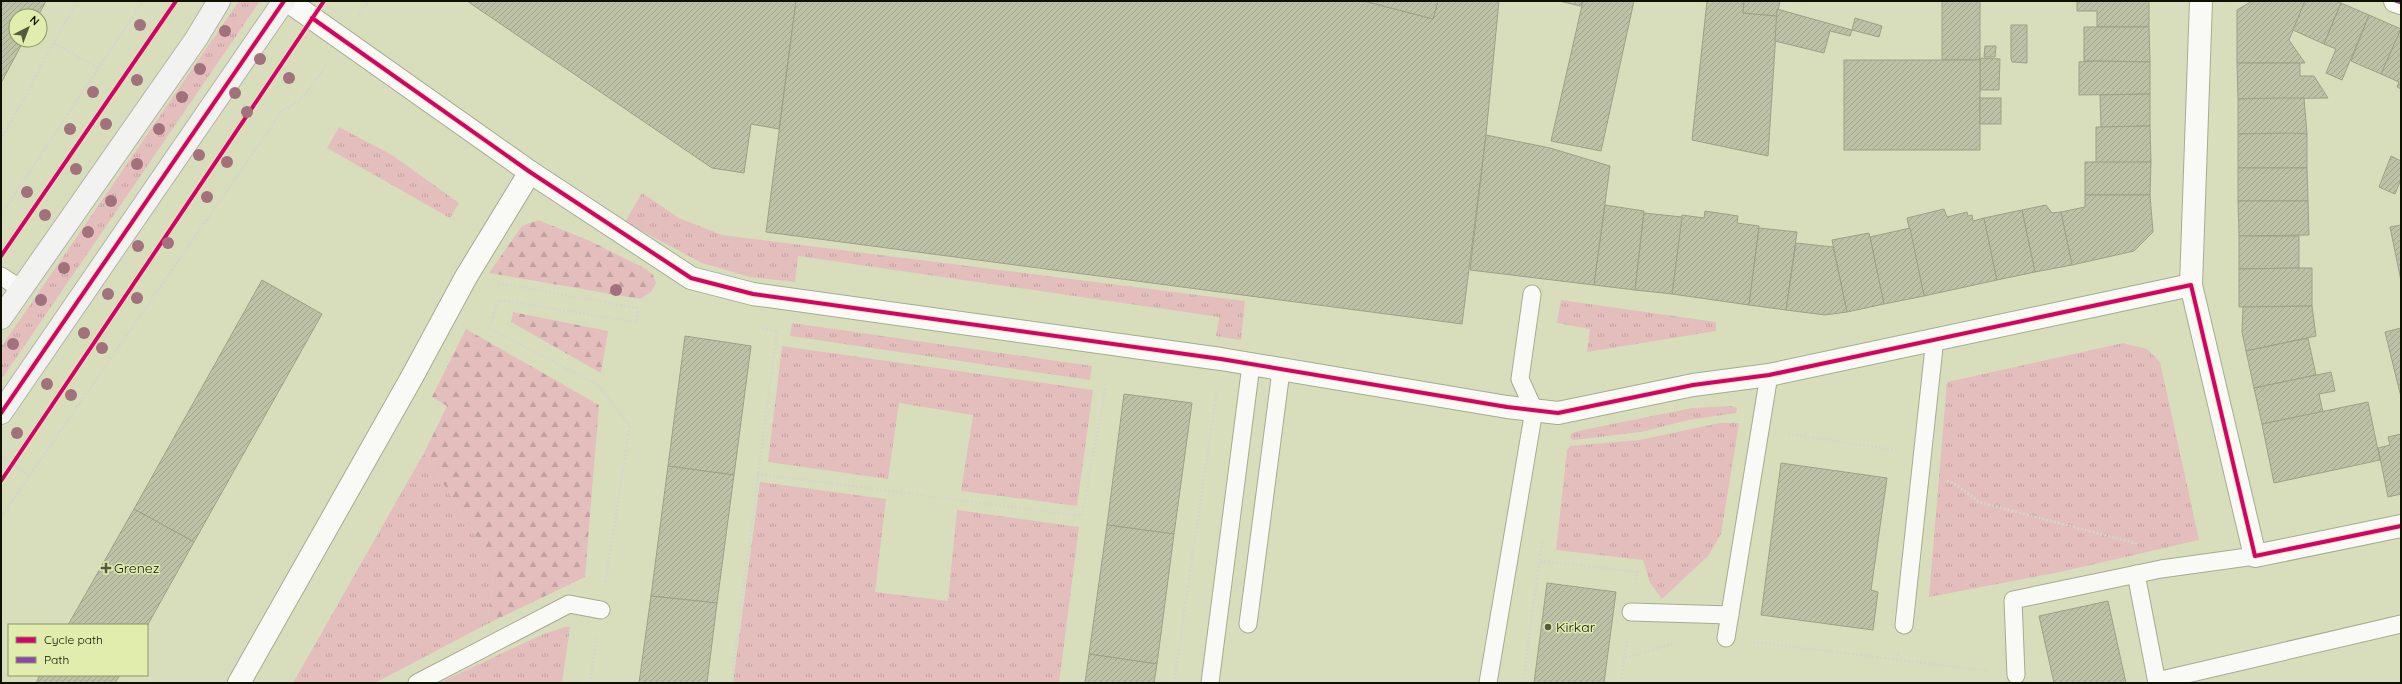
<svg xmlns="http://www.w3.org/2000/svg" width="2402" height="684" font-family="Quicksand,sans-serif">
  <defs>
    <pattern id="grass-tufts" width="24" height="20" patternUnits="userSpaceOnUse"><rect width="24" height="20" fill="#e4bebd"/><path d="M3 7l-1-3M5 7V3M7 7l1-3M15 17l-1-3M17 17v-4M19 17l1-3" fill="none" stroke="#c2a2a1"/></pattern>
    <pattern id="forest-firs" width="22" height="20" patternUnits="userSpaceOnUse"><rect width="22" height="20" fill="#e4bebd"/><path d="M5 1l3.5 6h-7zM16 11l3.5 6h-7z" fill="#c2a2a1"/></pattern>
    <pattern id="building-hatch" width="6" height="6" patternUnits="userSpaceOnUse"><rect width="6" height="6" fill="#bdc2a7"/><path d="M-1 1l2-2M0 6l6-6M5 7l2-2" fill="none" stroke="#a1a68e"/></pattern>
  </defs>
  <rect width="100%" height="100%" fill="#d8debc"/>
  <g fill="url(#grass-tufts)">
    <path d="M239 1H260L1 380V347Z"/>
    <path d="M339 127 392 155 459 203 450 218 327 148Z"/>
    <path d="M642 193 679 218 722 235 1245 301 1241 340 1216 336 1219 317 798 256 795 282 750 277 702 263 625 222Z"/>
    <path d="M1561 300 1716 322V331L1587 352 1590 329 1557 323Z"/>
    <path d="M792 323 1092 366 1090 380 790 336Z"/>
    <path d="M2123 343 2147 349 2160 362 2199 540 2060 572 1929 597 1947 382Z"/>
    <path d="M782 346 1093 390 1077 506 961 491 973 415 899 403 888 479 768 462Z"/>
    <path d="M1731 406 1737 408 1736 413 1689 420 1641 432 1573 440 1570 437 1572 433 1583 430 1692 408Z"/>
    <path d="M1720 423H1739L1721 534 1708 556 1662 599 1650 583 1643 560 1556 550 1567 450 1570 446 1639 440Z"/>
    <path d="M424 453 495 566 487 624 375 683H293Z"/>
    <path d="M760 482 886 499 875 592 948 601 957 510 1079 527 1059 683H733Z"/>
    <path d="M565 627H570L562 683H439L541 635Z"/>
  </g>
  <g fill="url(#forest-firs)">
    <path d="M538 220 590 241 646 269 653 275 656 283 651 292 640 299 489 273 522 226Z"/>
    <path d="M513 312 608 331 601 373 511 322Z"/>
    <path d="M466 329 599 405 585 577 487 624 495 566 424 453 447 406 432 397Z"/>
  </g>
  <g fill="url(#building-hatch)" stroke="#9da186">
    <path d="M1 1H46L38 16H16V40H24L1 83Z"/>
    <path d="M467 1H796L779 129 751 124 744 173 712 168Z"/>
    <path d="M796 1H1364L1433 19 1438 1H1499L1486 135 1462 324 766 232Z"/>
    <path d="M1364 1H1438L1433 19Z"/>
    <path d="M1559 1H1583L1581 6Z"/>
    <path d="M1583 1H1634L1601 151 1551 141Z"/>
    <path d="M1707 1H1744L1743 13 1777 16 1768 156 1692 140Z"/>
    <path d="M1744 1H1780L1777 16 1743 13Z"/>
    <rect x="1942" y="1" width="38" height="59"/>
    <path d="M2077 1H2149V27H2097V11H2077Z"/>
    <path d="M2252 1H2305L2289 40 2305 63H2237V10Z"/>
    <path d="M2305 1H2336L2341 3 2324 44 2293 30Z"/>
    <path d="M2341 3 2369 15 2342 80 2326 73 2336 49 2324 44Z"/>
    <path d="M1777 9 1852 30 1850 36 1830 31 1824 53 1775 41Z"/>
    <path d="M2369 15 2401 29 2381 74 2351 61Z"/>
    <path d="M1855 18 1882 26 1879 37 1852 30Z"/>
    <path d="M2011 25H2027V63L2012 62 2011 59Z"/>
    <path d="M2084 27H2149L2150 62 2084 61Z"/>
    <path d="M2401 29V89L2397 87 2399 82 2381 74Z"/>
    <path d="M1985 46H1996L1995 57H1984Z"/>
    <path d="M1980 58 2000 59 1999 90H1980Z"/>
    <rect x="1844" y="60" width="136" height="90"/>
    <path d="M2096 61 2150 62V94L2079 95V62Z"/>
    <path d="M2237 63H2300V76H2314L2328 98 2238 99Z"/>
    <path d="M2150 94V126L2101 127 2100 95Z"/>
    <rect x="1980" y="98" width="21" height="26"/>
    <path d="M2275 98H2304L2307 134H2238V99Z"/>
    <path d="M2150 126 2151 162 2096 163V127Z"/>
    <path d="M2291 133 2307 134V168H2238V134Z"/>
    <path d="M1486 135 1550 148 1610 166 1594 285 1470 270Z"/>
    <path d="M2391 156 2401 161V179L2395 194 2379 187Z"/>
    <path d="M2085 162H2151L2150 195H2085Z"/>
    <path d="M2238 168H2307L2308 201H2238Z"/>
    <path d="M2085 195H2150L2153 232 2134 251 2072 265 2061 212 2085 207Z"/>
    <path d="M2238 201H2308L2309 235 2239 236Z"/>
    <path d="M1605 205 1644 211 1635 290 1594 285Z"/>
    <path d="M2046 205 2052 213 2061 212 2072 265 2035 272 2022 210Z"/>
    <path d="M1944 209 1947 217 1967 212 1968 216 1972 215 1973 221 1984 218 1997 280 1924 296 1907 218Z"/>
    <path d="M2022 210 2035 272 1997 280 1984 218Z"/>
    <path d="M1705 211 1738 216 1737 223 1759 226 1749 305 1672 294 1682 215 1704 218Z"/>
    <path d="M1644 213 1682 217 1672 294 1635 290Z"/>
    <path d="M2401 225V281L2390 227Z"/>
    <path d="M1759 228 1797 232 1786 310 1749 305Z"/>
    <path d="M1910 228 1924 296 1884 304 1870 237Z"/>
    <path d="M1869 233 1884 304 1847 312 1832 240Z"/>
    <path d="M2239 236H2299V268L2239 269Z"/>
    <path d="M1796 243 1833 247 1847 312 1825 315 1786 310Z"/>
    <path d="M2299 268H2312V306L2239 307V269Z"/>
    <path d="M262 280 322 314 194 542 134 509Z"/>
    <path d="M2312 306 2316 336 2246 351 2242 332 2243 307Z"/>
    <path d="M2401 328V397L2385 332Z"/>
    <path d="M685 336 751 346 734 475 668 466Z"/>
    <path d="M2308 338 2316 375 2254 388 2246 351Z"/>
    <path d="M2331 372 2335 391 2319 394 2323 412 2262 424 2254 388Z"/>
    <path d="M1124 394 1192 403 1174 534 1107 525Z"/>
    <path d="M2368 402 2380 460 2274 483 2262 424Z"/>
    <path d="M2401 434V494L2388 497 2378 448 2390 445 2388 437Z"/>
    <path d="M1781 463 1887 478 1871 590 1878 592 1873 630 1761 615Z"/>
    <path d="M668 466 734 475 717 603 651 596Z"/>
    <path d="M134 509 194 542 147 626 68 625Z"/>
    <path d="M1107 525 1174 534 1157 664 1089 654Z"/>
    <path d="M1547 583 1616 592 1604 683H1534Z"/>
    <path d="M651 596 717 603 707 683H639Z"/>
    <path d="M2108 601 2126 683H2054L2039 616Z"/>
    <path d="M1089 654 1157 664 1154 683H1085Z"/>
    <path d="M40 675H120L115 683H36Z"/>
  </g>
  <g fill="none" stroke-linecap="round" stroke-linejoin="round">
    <g stroke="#a7ab91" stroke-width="19">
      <g id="lane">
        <path d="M1 276 21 289"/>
        <path d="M2136 574 2157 683"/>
        <path d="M1631 612 1730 615"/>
        <path d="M1248 624 1281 371"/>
        <path d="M1904 625 1935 338"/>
        <path d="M1726 638 1769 375"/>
        <path d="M2016 675 2013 600 2161 569 2255 556"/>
        <path d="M2157 681 2401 624"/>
        <path d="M417 683 569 604 601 610"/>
        <path d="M1210 683 1251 365"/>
        <path d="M1488 683 1534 410 1520 379 1532 294"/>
      </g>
    </g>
    <g stroke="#a7ab91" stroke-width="24">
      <g id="street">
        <path d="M288 1 530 172 691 278 753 294 1221 359 1507 407 1558 413 1693 385 1769 375 2191 285"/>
        <path d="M2201 1 2191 285 2255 556 2401 526"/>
        <path d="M2395 1 2401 3"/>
        <path d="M239 683 412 377 466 277 530 172"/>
      </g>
    </g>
    <g stroke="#b3b4a9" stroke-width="24">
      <g id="primary">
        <path d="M1 318 196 39 219 1"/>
        <path d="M1 413 284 1"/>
      </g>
    </g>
    <g stroke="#d4d6ca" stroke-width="2.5" stroke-dasharray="2 2" stroke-linecap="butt">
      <path d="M359 15 369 1"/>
      <path d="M54 43 99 69"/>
      <path d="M1 140 77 1"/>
      <path d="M1 215 143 1"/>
      <path d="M498 283 637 308V322L499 300 489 328 598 385 630 426 605 584"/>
      <path d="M1788 434 1896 450"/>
      <path d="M1 456 29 475"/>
      <path d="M757 474 1082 516 1106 384"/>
      <path d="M1947 481 1955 484 1979 502 2138 544"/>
      <path d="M1 517 282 111C305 99 313 86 326 64"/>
      <path d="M1540 561 1637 572 1635 585"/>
      <path d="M1753 642 1988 671"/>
      <path d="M1625 658 1675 643"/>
      <path d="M1897 660 1899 651"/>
      <path d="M590 683 597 638"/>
      <path d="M731 683 777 331 762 328"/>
      <path d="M1174 683 1217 389"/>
      <path d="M1523 683 1542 541"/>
      <path d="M1621 683 1627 640"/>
    </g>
    <use href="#lane" stroke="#f9faf5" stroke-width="17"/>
    <use href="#street" stroke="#f9faf5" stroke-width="22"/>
    <use href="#primary" stroke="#f2f2f1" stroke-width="22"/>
    <path stroke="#8e44ad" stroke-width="3" stroke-dasharray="6 3" stroke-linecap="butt" d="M2395 1 2401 3"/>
    <g stroke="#e1edad" stroke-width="6">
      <g id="cycleway">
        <path d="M312 18 530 172 691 278 753 294 1221 359 1507 407 1558 413 1693 385 1769 375 2191 285 2255 556 2401 526"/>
        <path d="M1 256 176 1"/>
        <path d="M1 413 284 1"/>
        <path d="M1 481 324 1"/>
      </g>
    </g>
    <use href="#cycleway" stroke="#d6006c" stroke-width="4"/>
  </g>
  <g fill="#a2717b">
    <circle cx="140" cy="25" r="6"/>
    <circle cx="225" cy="31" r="6"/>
    <circle cx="260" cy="59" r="6"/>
    <circle cx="200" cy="69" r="6"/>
    <circle cx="289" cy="78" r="6"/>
    <circle cx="137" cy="80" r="6"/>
    <circle cx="93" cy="92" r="6"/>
    <circle cx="235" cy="93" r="6"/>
    <circle cx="182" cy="97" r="6"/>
    <circle cx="247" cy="112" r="6"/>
    <circle cx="106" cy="124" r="6"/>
    <circle cx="70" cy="129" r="6"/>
    <circle cx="159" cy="129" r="6"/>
    <circle cx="199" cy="155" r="6"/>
    <circle cx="227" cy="162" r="6"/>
    <circle cx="137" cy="164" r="6"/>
    <circle cx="76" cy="169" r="6"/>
    <circle cx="27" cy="192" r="6"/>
    <circle cx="207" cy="197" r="6"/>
    <circle cx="111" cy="201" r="6"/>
    <circle cx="45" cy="215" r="6"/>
    <circle cx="88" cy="232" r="6"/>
    <circle cx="168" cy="243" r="6"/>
    <circle cx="138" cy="246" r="6"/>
    <circle cx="64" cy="268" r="6"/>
    <circle cx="616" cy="290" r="6"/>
    <circle cx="108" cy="294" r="6"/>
    <circle cx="137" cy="298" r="6"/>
    <circle cx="41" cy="300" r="6"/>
    <circle cx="84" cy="333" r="6"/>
    <circle cx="13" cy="344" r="6"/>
    <circle cx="102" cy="348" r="6"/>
    <circle cx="47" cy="384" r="6"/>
    <circle cx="71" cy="395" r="6"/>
    <circle cx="17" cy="433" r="6"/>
  </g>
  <g fill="#555942" stroke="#e1edad" stroke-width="1.5">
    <path d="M104 562h4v4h4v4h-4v4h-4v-4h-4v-4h4z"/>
    <circle cx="1548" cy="627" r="4"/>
  </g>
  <g text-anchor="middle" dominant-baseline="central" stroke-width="3" stroke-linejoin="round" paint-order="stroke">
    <g font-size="14" fill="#0f1100" stroke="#e1edad" text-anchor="start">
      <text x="114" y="568">Grenez</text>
      <text x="1556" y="627">Kirkar</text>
    </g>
  </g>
  <rect width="2402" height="684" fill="none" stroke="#0f1100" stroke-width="4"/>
  <rect x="8" y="624" width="140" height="52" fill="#e1edad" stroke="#8d9568"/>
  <rect x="16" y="637" width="20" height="6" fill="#d6006c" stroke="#8d9568"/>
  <text x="44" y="644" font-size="12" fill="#0f1100">Cycle path</text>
  <rect x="16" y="657" width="20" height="6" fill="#8e44ad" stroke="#8d9568"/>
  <text x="44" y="664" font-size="12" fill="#0f1100">Path</text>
  <g transform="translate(28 28) rotate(42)"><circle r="19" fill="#e1edad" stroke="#8d9568"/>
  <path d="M0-3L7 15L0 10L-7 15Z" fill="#555942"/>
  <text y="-6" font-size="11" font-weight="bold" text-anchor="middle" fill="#0f1100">N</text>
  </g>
</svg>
